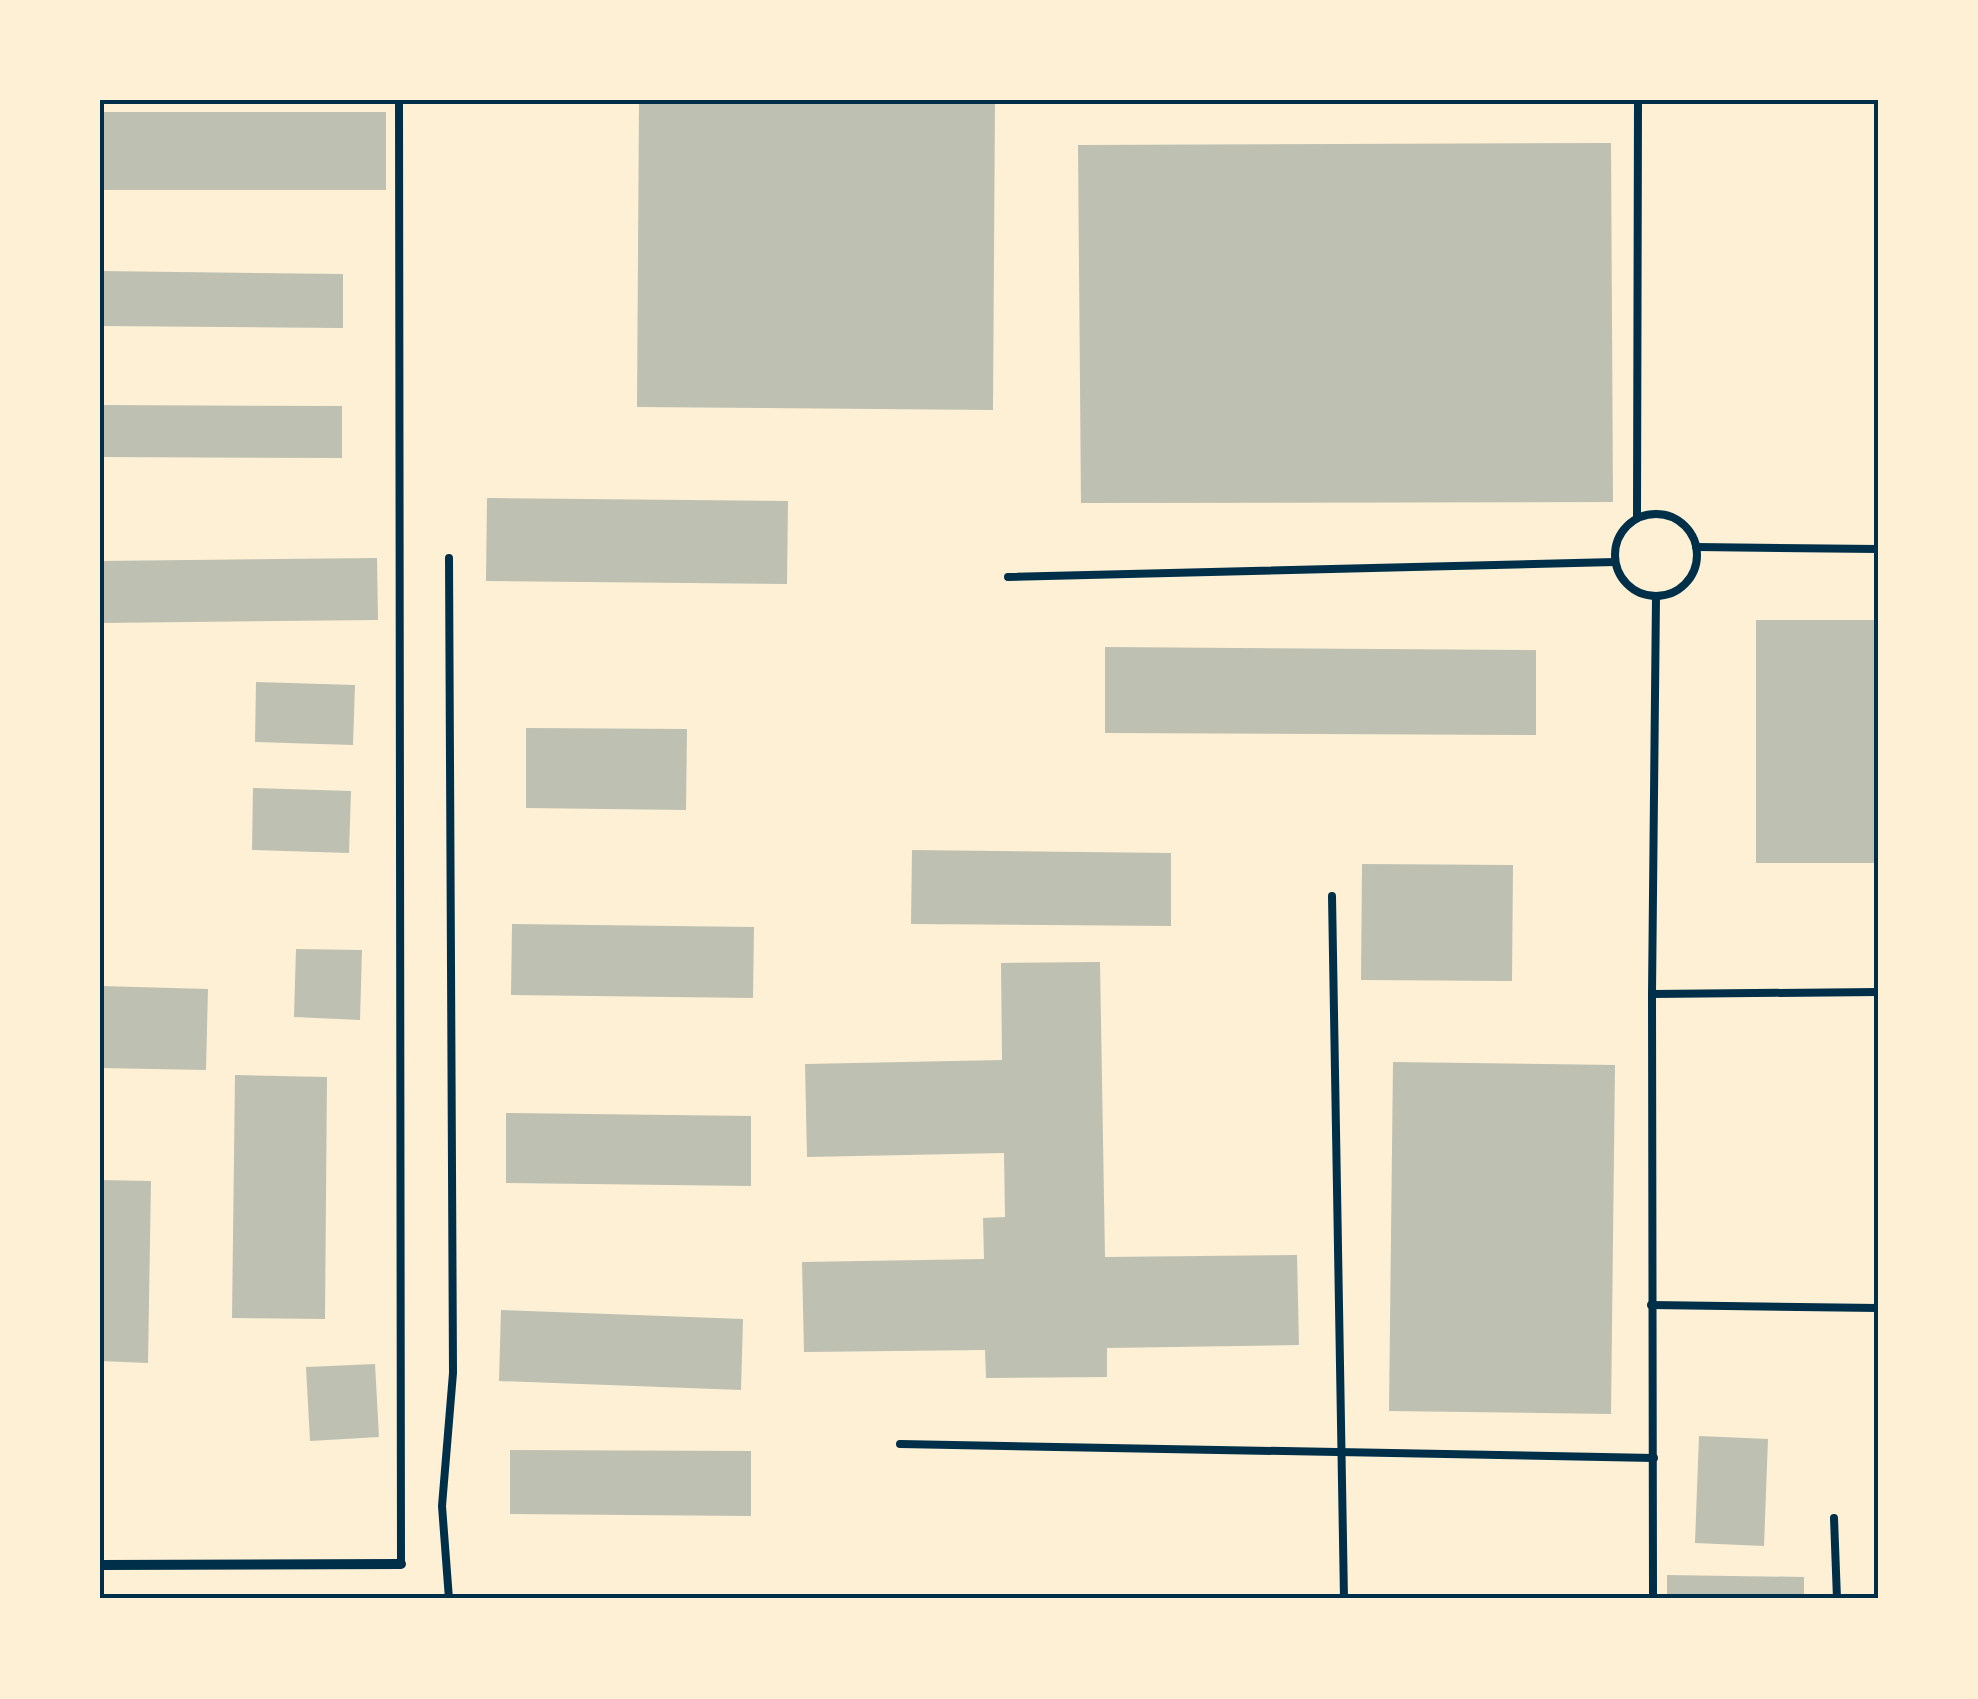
<svg xmlns="http://www.w3.org/2000/svg" width="1978" height="1699" font-family="Roboto,sans-serif">
  <rect width="100%" height="100%" fill="#fdf0d5"/>
  <g fill="#bec0b2">
    <path d="M639 100H995L993 410 637 407Z"/>
    <rect x="100" y="112" width="286" height="78"/>
    <path d="M1611 143 1613 502 1081 503 1078 145Z"/>
    <path d="M100 271 343 274V328L100 326Z"/>
    <path d="M100 405 342 406V458L100 457Z"/>
    <path d="M487 498 788 501 787 584 486 581Z"/>
    <path d="M377 558 378 620 100 623V561Z"/>
    <rect x="1756" y="620" width="122" height="243"/>
    <path d="M1105 647 1536 650V735L1105 733Z"/>
    <path d="M256 682 355 685 353 745 255 742Z"/>
    <path d="M526 728 687 729 686 810 526 808Z"/>
    <path d="M253 788 351 791 349 853 252 850Z"/>
    <path d="M912 850 1171 853V926L911 924Z"/>
    <path d="M1362 864 1513 865 1512 981 1361 980Z"/>
    <path d="M512 924 754 927 753 998 511 995Z"/>
    <path d="M296 949 362 950 360 1020 294 1017Z"/>
    <path d="M1100 962 1105 1257 1297 1255 1299 1345 1107 1348V1377L986 1378 985 1350 804 1352 802 1262 984 1259 983 1218 1005 1217 1004 1153 807 1157 805 1064 1002 1060 1001 963Z"/>
    <path d="M100 986 208 989 206 1070 100 1068Z"/>
    <path d="M1393 1062 1615 1065 1611 1414 1389 1411Z"/>
    <path d="M235 1075 327 1077 325 1319 232 1318Z"/>
    <path d="M506 1113 751 1116V1186L506 1183Z"/>
    <path d="M100 1180 151 1181 148 1363 100 1361Z"/>
    <path d="M501 1310 743 1319 741 1390 499 1381Z"/>
    <path d="M375 1364 379 1437 310 1441 306 1367Z"/>
    <path d="M1699 1436 1768 1439 1764 1546 1695 1543Z"/>
    <path d="M510 1450 751 1451V1516L510 1514Z"/>
    <path d="M1667 1575 1804 1577V1599H1667Z"/>
  </g>
  <g fill="none" stroke-linecap="round" stroke-linejoin="round">
    <g stroke="#003049" stroke-width="8">
      <path d="M399 100 401 1564"/>
      <circle cx="1656" cy="555" r="41"/>
      <path d="M1637 518 1638 100"/>
      <path d="M1696 547 1878 549"/>
      <path d="M449 558 453 1373 442 1506 449 1599"/>
      <path d="M1008 577 1615 562"/>
      <path d="M1656 596 1652 994 1878 992"/>
      <path d="M1332 896 1344 1599"/>
      <path d="M1652 994 1653 1599"/>
      <path d="M1651 1305 1878 1308"/>
      <path d="M900 1444 1654 1458"/>
      <path d="M1834 1518 1837 1599"/>
    </g>
    <path stroke="#003049" stroke-width="10" d="M100 1565 401 1564"/>
  </g>
  <rect width="1978" height="1699" fill="none" stroke="#fdf0d5" stroke-width="205"/>
  <rect x="102" y="102" width="1774" height="1494" fill="none" stroke="#003049" stroke-width="4"/>
</svg>
